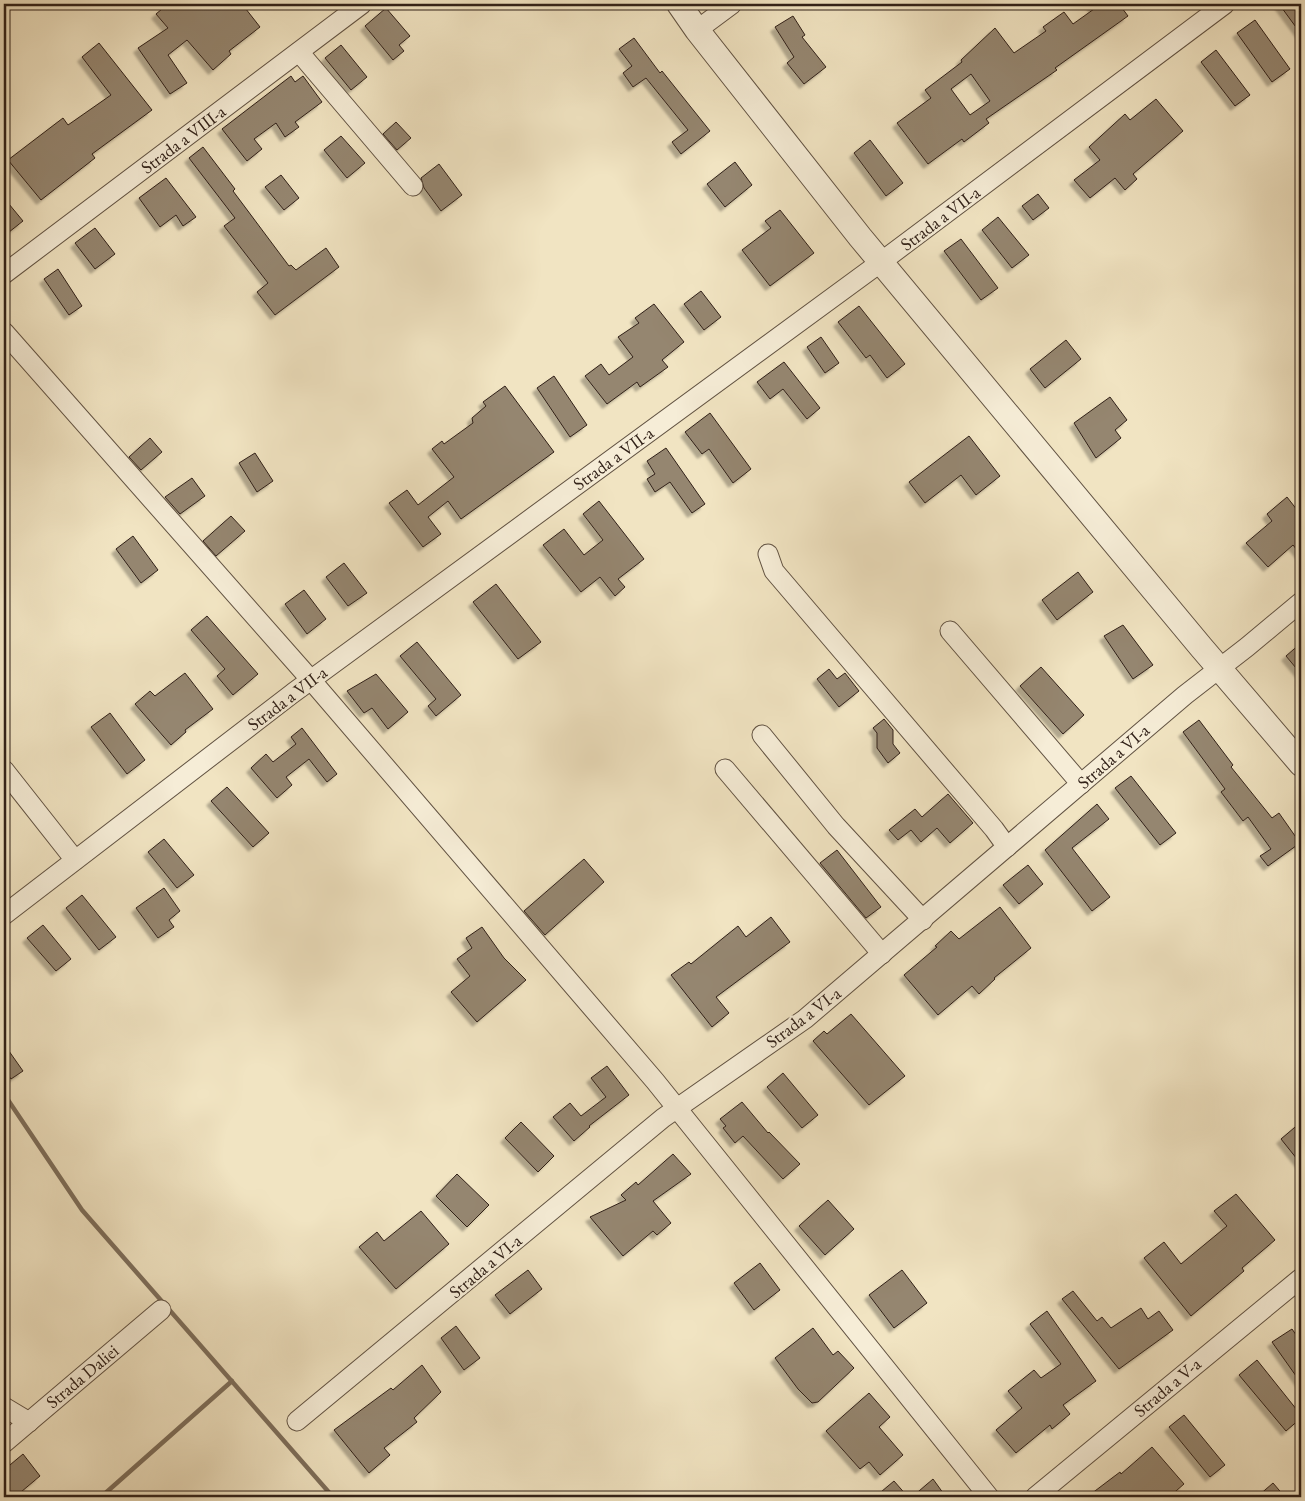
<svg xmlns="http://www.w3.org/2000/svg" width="1305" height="1501" font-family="'EB Garamond',serif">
  <defs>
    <filter id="shadow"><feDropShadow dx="-4.5" dy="4.5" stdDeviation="1" flood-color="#0004"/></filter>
  </defs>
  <rect width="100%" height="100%" fill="#f1e4c2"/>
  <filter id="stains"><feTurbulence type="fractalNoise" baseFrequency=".004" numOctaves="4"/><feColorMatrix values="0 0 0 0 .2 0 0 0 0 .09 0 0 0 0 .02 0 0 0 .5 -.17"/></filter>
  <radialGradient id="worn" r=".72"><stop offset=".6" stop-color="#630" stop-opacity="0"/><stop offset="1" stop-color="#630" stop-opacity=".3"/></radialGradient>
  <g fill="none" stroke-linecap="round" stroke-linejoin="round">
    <g stroke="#7d6e5b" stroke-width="4.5">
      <path d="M4 1094 82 1210 333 1497"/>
      <path d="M101 1497 232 1381"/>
    </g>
  </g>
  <g fill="#958670" stroke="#312118" fill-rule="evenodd" filter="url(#shadow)">
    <path d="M168 4H242L260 27 229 51 231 54 213 70 187 40 168 55 187 83 170 94 138 48 168 28 156 14Z"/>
    <path d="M1091 4H1119L1128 16 1055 68 1057 70 986 119 989 123 964 142 962 139 928 164 897 123 931 98 925 90 962 62 961 60 995 28 1014 53 1046 31 1043 27 1064 12 1073 24 1094 9ZM971 74 990 101 970 115 951 89Z"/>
    <path d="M1279 4H1301V34Z"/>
    <path d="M386 8 410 36 399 45 404 51 393 60 365 26Z"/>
    <path d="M793 16 805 35 802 37 826 67 804 84 787 63 794 57 775 27Z"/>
    <path d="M1255 20 1290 69 1272 82 1237 33Z"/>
    <path d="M634 38 660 73 662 71 710 131 681 154 672 142 688 130 646 78 633 87 623 73 632 66 619 49Z"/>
    <path d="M99 43 152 110 92 154 95 158 41 200 8 160 63 118 68 125 111 95 82 57Z"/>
    <path d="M341 45 367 77 351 90 325 58Z"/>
    <path d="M1216 50 1250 95 1235 106 1201 62Z"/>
    <path d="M291 76 295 82 303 76 322 102 295 122 299 127 285 137 276 123 254 139 262 149 247 161 222 129Z"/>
    <path d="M1156 99 1183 131 1133 174 1137 179 1125 190 1115 178 1090 198 1074 180 1100 160 1089 147 1125 114 1130 120Z"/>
    <path d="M396 122 411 138 397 150 383 134Z"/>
    <path d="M341 136 365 163 347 178 324 150Z"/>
    <path d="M870 140 903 183 886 196 854 153Z"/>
    <path d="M203 147 235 189 233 191 289 266 291 265 296 270 326 248 339 267 275 315 257 292 268 283 224 226 235 218 189 158Z"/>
    <path d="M735 162 752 185 725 207 707 184Z"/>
    <path d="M439 164 462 195 441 211 424 188 421 178Z"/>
    <path d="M281 175 299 198 284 210 265 187Z"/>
    <path d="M166 178 196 217 183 226 176 215 160 227 139 198Z"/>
    <path d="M1038 194 1049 208 1033 220 1022 206Z"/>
    <path d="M4 198 23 221 4 236Z"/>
    <path d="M780 210 814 253 770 286 742 250 771 228 765 221Z"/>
    <path d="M998 217 1029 255 1012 268 982 230Z"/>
    <path d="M95 228 115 254 95 269 75 243Z"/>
    <path d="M961 239 998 288 981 300 944 251Z"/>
    <path d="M58 269 82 306 69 315 44 279Z"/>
    <path d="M701 291 721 317 704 330 684 304Z"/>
    <path d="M654 304 684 342 662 360 668 367 640 387 637 382 607 404 585 376 601 364 609 375 633 357 618 337 639 323 635 318Z"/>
    <path d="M859 306 905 364 887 378 870 355 866 358 838 322Z"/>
    <path d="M821 337 839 363 825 373 807 347Z"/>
    <path d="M1066 340 1081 359 1045 388 1030 369Z"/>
    <path d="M784 362 820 408 807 419 783 389 770 399 757 382Z"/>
    <path d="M554 376 587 425 570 437 537 388Z"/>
    <path d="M505 386 554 452 461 519 448 501 428 517 441 534 423 547 389 503 407 490 418 505 454 477 432 449 442 441 444 444 473 423 472 418 486 406 483 402Z"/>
    <path d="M1110 397 1127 420 1115 430 1121 438 1096 458 1074 423Z"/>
    <path d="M710 413 751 469 733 483 709 449 702 454 685 432Z"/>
    <path d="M969 436 1000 476 976 495 961 475 925 503 909 482Z"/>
    <path d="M150 438 162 452 141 470 129 457Z"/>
    <path d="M666 448 705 504 692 513 670 482 655 492 647 479 655 474 647 461Z"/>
    <path d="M255 453 273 481 257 492 239 463Z"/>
    <path d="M192 478 205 496 180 514 165 497Z"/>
    <path d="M1287 497 1301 515V555L1293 545 1268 567 1246 543 1272 521 1267 514Z"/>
    <path d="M599 501 644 559 618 579 625 587 615 596 600 577 581 592 543 545 564 529 584 555 603 540 583 514Z"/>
    <path d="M231 516 245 531 216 556 203 541Z"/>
    <path d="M133 536 158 570 141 583 116 549Z"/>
    <path d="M344 563 367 593 348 606 326 577Z"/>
    <path d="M1078 572 1093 592 1057 620 1042 600Z"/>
    <path d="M496 584 541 642 518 659 473 602Z"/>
    <path d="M304 590 326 619 307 634 285 604Z"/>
    <path d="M207 616 258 674 233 695 217 676 225 669 191 630Z"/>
    <path d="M1123 625 1153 665 1133 679 1104 636Z"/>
    <path d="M417 642 461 695 436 716 428 706 436 699 400 656Z"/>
    <path d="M1301 643V674L1286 656Z"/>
    <path d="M1041 667 1084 715 1063 734 1020 686Z"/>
    <path d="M829 669 837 679 845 673 859 691 839 707 817 679Z"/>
    <path d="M185 673 213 709 185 730 186 732 171 745 135 704 150 691 155 696Z"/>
    <path d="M376 674 408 712 388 729 372 708 364 713 347 691Z"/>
    <path d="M110 713 145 760 127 774 91 727Z"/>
    <path d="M884 719 893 730V744L900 753 888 763 877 748V733L873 728Z"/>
    <path d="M1199 720 1233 765 1231 767 1272 818 1279 813 1300 843 1268 866 1260 856 1271 849 1248 817 1243 821 1221 792 1225 789 1183 732Z"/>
    <path d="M302 728 337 774 327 782 309 759 286 777 292 785 277 798 251 768 266 754 273 762 296 744 291 737Z"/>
    <path d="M1131 776 1176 833 1160 845 1115 788Z"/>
    <path d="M227 787 269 833 253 847 211 801Z"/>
    <path d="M948 794 973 823 950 843 937 828 921 842 911 830 898 840 889 830 915 809 922 817Z"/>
    <path d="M1097 804 1109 819 1072 848 1110 897 1092 911 1045 850Z"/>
    <path d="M164 839 194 875 177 888 148 852Z"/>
    <path d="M837 850 881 907 866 918 820 863Z"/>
    <path d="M584 859 604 882 545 935 524 911Z"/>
    <path d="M1028 865 1043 884 1019 904 1003 885Z"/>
    <path d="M164 888 180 911 169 920 174 927 158 938 136 908Z"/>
    <path d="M82 895 116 937 99 950 66 908Z"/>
    <path d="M1000 907 1031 948 994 978 995 979 979 994 972 986 938 1015 904 975 937 947 935 946 951 931 959 939Z"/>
    <path d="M771 917 790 942 716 997 729 1013 712 1027 671 975 689 962 691 964 738 926 746 937Z"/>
    <path d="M43 925 71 959 56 971 27 938Z"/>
    <path d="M482 927 504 958 526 980 477 1022 451 992 470 976 457 959 472 948 466 938Z"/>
    <path d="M851 1014 905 1076 869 1105 813 1041 824 1031 827 1034Z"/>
    <path d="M4 1044 23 1071 11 1079 4 1069Z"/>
    <path d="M607 1066 629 1095 589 1126 590 1127 574 1141 553 1117 570 1103 581 1116 606 1097 591 1078Z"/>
    <path d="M783 1073 818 1115 802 1128 767 1087Z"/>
    <path d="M742 1102 768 1133 769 1132 800 1164 783 1179 743 1136 735 1143 723 1128 726 1126 720 1119Z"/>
    <path d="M521 1122 554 1156 538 1172 505 1138Z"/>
    <path d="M1301 1122V1164L1281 1139Z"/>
    <path d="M673 1154 691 1174 653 1201 671 1223 657 1235 653 1231 623 1256 590 1217 626 1200 621 1195 636 1182 638 1185Z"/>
    <path d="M457 1174 489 1205 467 1227 436 1196Z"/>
    <path d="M1236 1194 1275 1240 1242 1268 1244 1271 1191 1316 1144 1258 1164 1242 1181 1264 1227 1226 1214 1211Z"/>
    <path d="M828 1200 854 1229 825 1255 799 1226Z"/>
    <path d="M421 1211 449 1244 396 1289 359 1247 377 1232 384 1241Z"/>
    <path d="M760 1263 780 1290 754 1310 734 1283Z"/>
    <path d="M528 1270 542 1289 510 1314 495 1295Z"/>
    <path d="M902 1270 927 1303 894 1328 869 1295Z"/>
    <path d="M1073 1291 1097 1321 1102 1317 1111 1328 1141 1308 1148 1319 1159 1311 1173 1330 1119 1369 1062 1299Z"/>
    <path d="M1047 1311 1096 1381 1063 1405 1070 1414 1052 1429 1050 1425 1016 1453 996 1430 1022 1408 1008 1391 1034 1370 1041 1378 1061 1364 1030 1324Z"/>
    <path d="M456 1326 480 1358 464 1370 441 1338Z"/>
    <path d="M813 1328 833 1355 838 1351 854 1368 818 1402 812 1403 798 1389 775 1358Z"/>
    <path d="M1292 1329 1301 1342V1383L1272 1342Z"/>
    <path d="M1257 1360 1301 1415V1418L1286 1431 1239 1375Z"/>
    <path d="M422 1365 441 1392 414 1418 417 1422 384 1448 390 1455 369 1473 334 1430 391 1388 393 1390Z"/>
    <path d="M869 1393 890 1417 879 1427 903 1455 880 1475 869 1462 860 1469 826 1431Z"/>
    <path d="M1184 1415 1225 1465 1210 1477 1169 1427Z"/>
    <path d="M1152 1447 1184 1484 1169 1497H1087L1120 1472 1121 1474Z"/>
    <path d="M23 1454 40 1476 15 1497H4V1470Z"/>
    <path d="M933 1479 946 1497H912Z"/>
    <path d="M894 1481 908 1497H875Z"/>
    <path d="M1273 1483 1285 1497H1257Z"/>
  </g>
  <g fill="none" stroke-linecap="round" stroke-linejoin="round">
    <g stroke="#615242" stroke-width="21">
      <g id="minor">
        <path d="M697 30 732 4"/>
        <path d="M299 52 413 186"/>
        <path d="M4 274 362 4"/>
        <path d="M4 332 311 680 655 1081 989 1497"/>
        <path d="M768 554 774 571 994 829 1007 847"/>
        <path d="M950 631 1081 784"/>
        <path d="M762 735 836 826 923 920"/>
        <path d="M725 769 882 954"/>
        <path d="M4 770 75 860"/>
        <path d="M4 915 293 693 881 262 1225 4"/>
        <path d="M4 1407 29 1422"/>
        <path d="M297 1421 663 1118 805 1019 1185 695 1247 647 1301 602"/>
        <path d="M4 1443 161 1310"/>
        <path d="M1035 1497 1301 1278"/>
      </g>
    </g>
    <g stroke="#615242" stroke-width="26">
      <path id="tertiary" d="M679 4 697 30 860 237 1201 647 1301 764"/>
    </g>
    <use href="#minor" stroke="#f6edd7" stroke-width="19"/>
    <use href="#tertiary" stroke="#f6edd7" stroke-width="24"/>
  </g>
  <g text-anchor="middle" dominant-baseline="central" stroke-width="4.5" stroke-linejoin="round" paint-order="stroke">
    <g font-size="18" fill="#312118" stroke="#f6edd7">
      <text transform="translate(183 139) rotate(-37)">Strada a VIII-a</text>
      <text transform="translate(940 218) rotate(-37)">Strada a VII-a</text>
      <text transform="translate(613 458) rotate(-36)">Strada a VII-a</text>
      <text transform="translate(287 698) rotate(-37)">Strada a VII-a</text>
      <text transform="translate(1113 756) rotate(-41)">Strada a VI-a</text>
      <text transform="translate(803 1017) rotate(-37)">Strada a VI-a</text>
      <text transform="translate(485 1266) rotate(-40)">Strada a VI-a</text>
      <text transform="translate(82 1376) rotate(-40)">Strada Daliei</text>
      <text transform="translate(1167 1387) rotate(-40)">Strada a V-a</text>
    </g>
  </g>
  <rect width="1305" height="1501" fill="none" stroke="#f1e4c2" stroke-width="20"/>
  <rect x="5" y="5" width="1295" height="1491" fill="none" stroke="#312118" stroke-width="2.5"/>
  <rect x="10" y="10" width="1285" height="1481" fill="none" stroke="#312118"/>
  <rect width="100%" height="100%" filter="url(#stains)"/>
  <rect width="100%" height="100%" fill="url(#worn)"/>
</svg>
